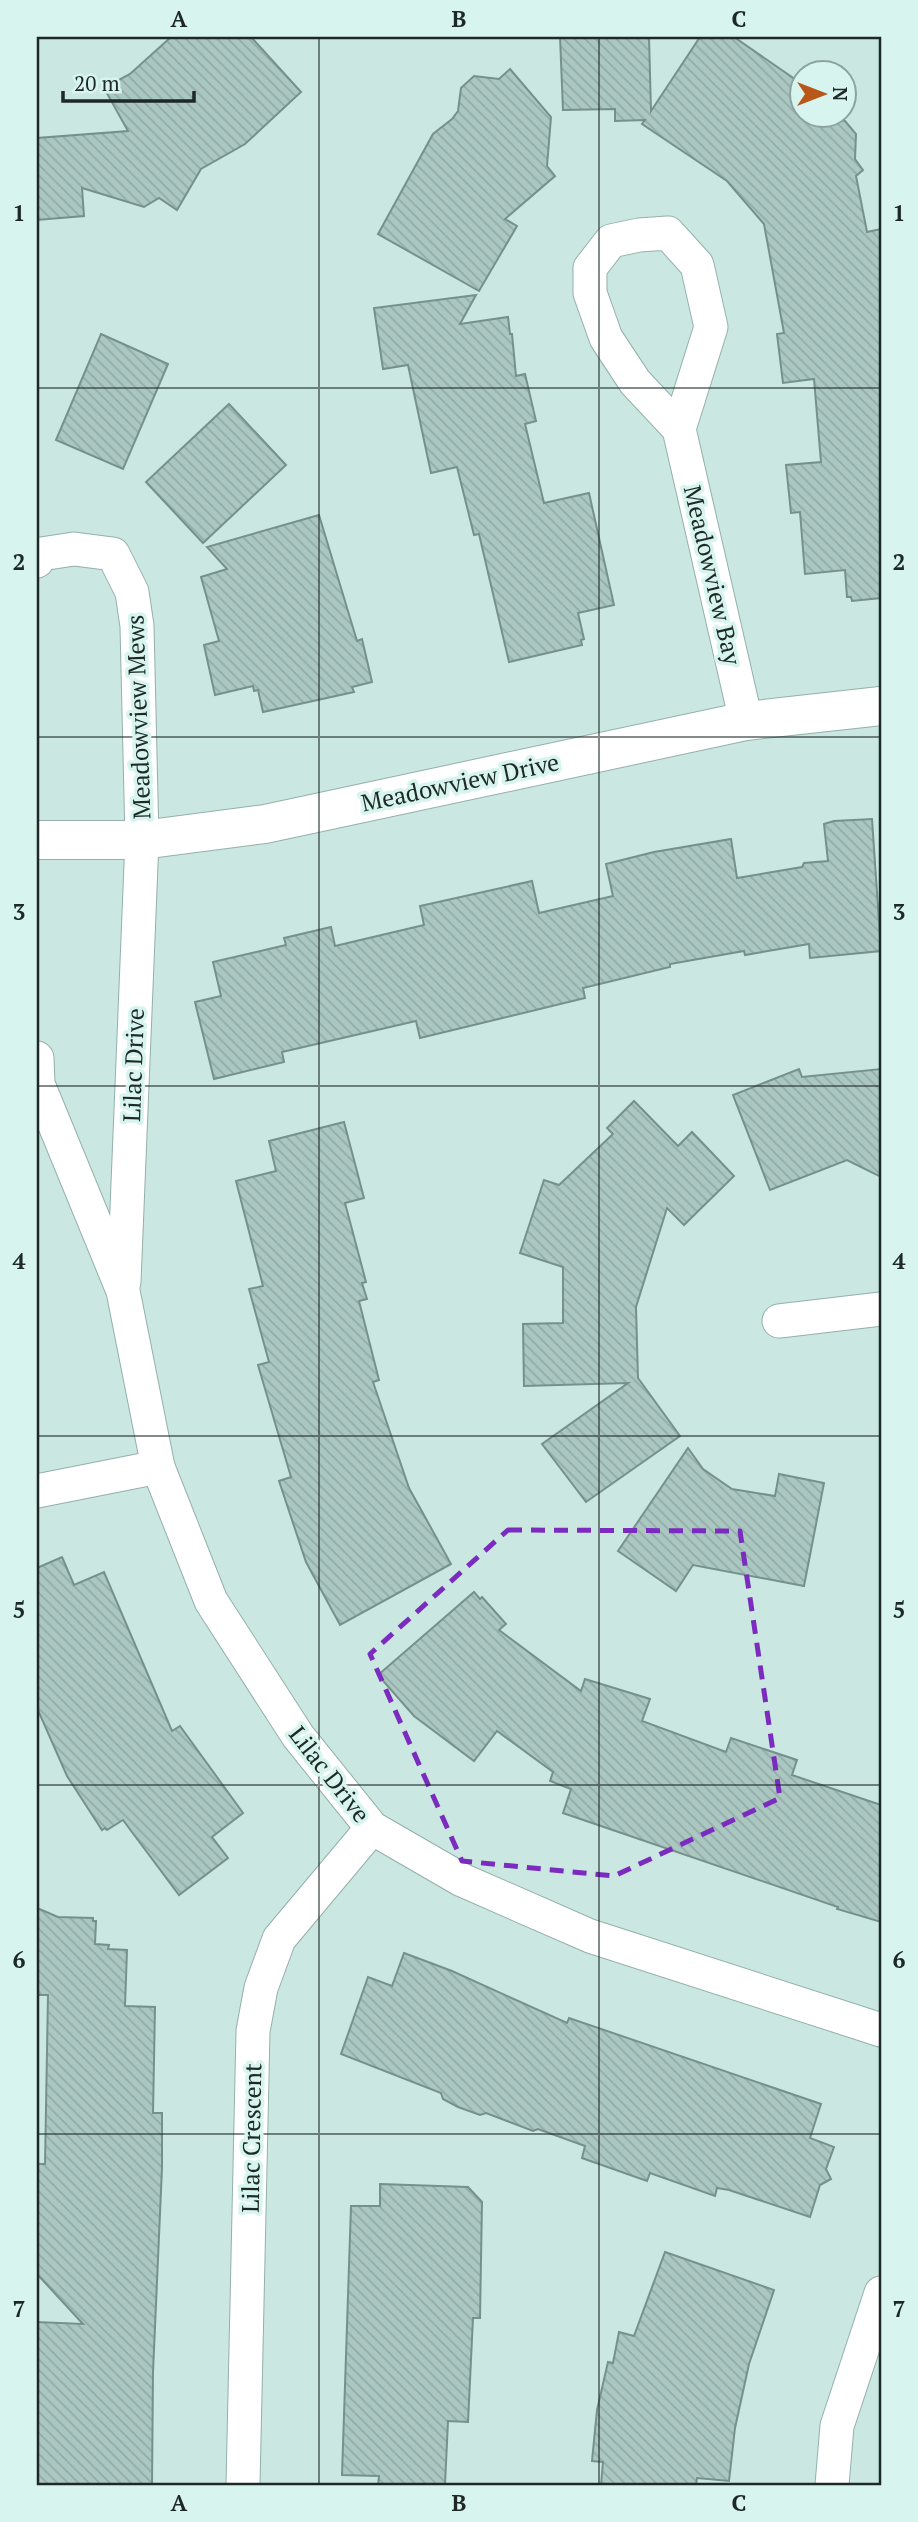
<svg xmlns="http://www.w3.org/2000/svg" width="918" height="2522" font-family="'PT Serif',serif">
  <defs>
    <pattern id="building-back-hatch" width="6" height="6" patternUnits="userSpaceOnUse" patternTransform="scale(1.75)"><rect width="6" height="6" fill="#abc7c1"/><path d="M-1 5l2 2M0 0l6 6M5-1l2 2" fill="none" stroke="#93aba6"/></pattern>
  </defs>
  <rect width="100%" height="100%" fill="#cae7e1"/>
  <g fill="url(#building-back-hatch)" stroke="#76918b" stroke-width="2">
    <path d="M171 37H251L301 92 245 144 201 169 177 210 159 198 144 207 82 188 84 216 37 220V138L128 131 104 88 130 74Z"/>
    <path d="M560 37H649L651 111 700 37H734L802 84V116H820L845 121 856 134 855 159 863 170 856 176 867 232 881 229V598L852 601 851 597H847L845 570 805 574 800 512 791 513 786 465 821 462 814 379 783 383 777 334 784 333 764 224 727 181 642 124 645 120 615 121V109L563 110Z"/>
    <path d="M510 69 551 117 547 166 555 176 505 219 517 226 479 291 378 234 433 134 452 119 458 111 461 88 474 76 499 79Z"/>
    <path d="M476 295 460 324 508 317 510 334H512L516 376 525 374 536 421 525 424 544 503 589 493 614 605 578 613 584 639 581 640 582 645 509 662 479 534 474 535 457 467 431 473 408 365 383 369 374 308Z"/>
    <path d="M101 334 168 364 123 469 56 440Z"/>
    <path d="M229 404 286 465 203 543 146 482Z"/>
    <path d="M319 515 357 641 362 639 372 682 352 687 354 692 263 712 258 690 254 691 253 686 215 695 204 645 219 641 201 577 227 569 207 547Z"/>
    <path d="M872 819 881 951 810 958 809 944 745 955 744 951 670 964V967L583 988 585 998 420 1038 416 1021 282 1052 284 1062 214 1079 195 1002 221 996 213 962 286 945 284 938 331 927 335 946 424 925 420 906 532 881 539 913 613 896 606 864 654 852 731 839 737 878 802 867 804 863 828 861 824 824 834 821Z"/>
    <path d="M799 1069 802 1077 881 1069V1177L847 1160 770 1190 733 1095Z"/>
    <path d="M634 1101 678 1146 692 1132 734 1176 684 1225 667 1208 636 1307 638 1378 680 1436 586 1502 542 1444 628 1383 524 1386 523 1324 563 1323V1267L520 1253 544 1180 559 1185 613 1134 607 1128Z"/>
    <path d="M344 1122 364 1198 345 1203 366 1282 362 1283 367 1299 359 1301 379 1380 373 1382 409 1488 451 1564 340 1625 306 1562 279 1481 291 1477 258 1365 269 1362 249 1289 263 1286 236 1181 276 1171 269 1141Z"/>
    <path d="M688 1448 703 1469 732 1489 775 1496 779 1474 824 1483 804 1586 693 1565 676 1591 618 1551Z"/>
    <path d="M62 1557 74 1585 104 1572 172 1731 180 1726 243 1813 212 1837 228 1858 179 1895 123 1820 107 1830 105 1828 102 1830 67 1776 37 1708V1568Z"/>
    <path d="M474 1592 480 1599 482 1597 506 1624 499 1630 581 1691 585 1679 650 1699 642 1721 726 1752 731 1738 797 1760 792 1775 881 1805V1922L837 1909 838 1907 563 1813 571 1789 550 1781 553 1772 497 1731 474 1761 414 1716 378 1675Z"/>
    <path d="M37 1908 58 1917 93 1918V1921H96L95 1944 109 1945 108 1949 127 1950 125 2006 155 2007 153 2113H162V2168L153 2372 152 2485H37V2322L83 2324 37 2274V2164H45L48 1995H37Z"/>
    <path d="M404 1953 452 1971 567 2023 569 2018 821 2104 810 2138 834 2147 826 2169 831 2179 820 2185 810 2217 729 2190 717 2188 715 2196 650 2173 647 2181 582 2158 585 2146 538 2129 533 2131 486 2113 480 2115 458 2107 443 2099 441 2093 341 2054 368 1977 392 1986Z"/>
    <path d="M380 2184 468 2187 482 2202 480 2318H473L468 2422 448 2421 445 2485H378L379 2476 342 2475 351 2206H380Z"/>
    <path d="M665 2252 774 2290 749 2364 735 2428 729 2481 697 2478 696 2485H601L603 2462 592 2461 597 2410 608 2362 613 2363 619 2332 634 2336Z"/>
  </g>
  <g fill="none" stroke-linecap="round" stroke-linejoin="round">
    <g stroke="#94b0aa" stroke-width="35">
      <g id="street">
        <path d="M679 429 635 382 606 338 590 293V268L611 241 639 235 668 233 697 265 711 327 679 429 746 721"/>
        <path d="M37 561 41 554 74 549 113 554 132 592 137 626 142 840 124 1282"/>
        <path d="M37 1058 38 1084 123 1291 158 1467 211 1601 298 1736 372 1828 462 1880 590 1936 881 2030"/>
        <path d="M779 1321 881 1309"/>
        <path d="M37 1491 158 1467"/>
        <path d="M243 2485 253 2031 261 1988 279 1939 372 1828"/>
        <path d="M832 2485 837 2426 881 2293"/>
      </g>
    </g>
    <g stroke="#94b0aa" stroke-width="40">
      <path id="secondary" d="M37 840H142L265 824 746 721 881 706"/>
    </g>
    <use href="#street" stroke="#fff" stroke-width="33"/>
    <use href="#secondary" stroke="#fff" stroke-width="38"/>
  </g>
  <path fill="none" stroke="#7b2cbf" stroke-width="5" stroke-dasharray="14 9" stroke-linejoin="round" d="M508 1530 740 1531 780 1798 614 1876 462 1861 370 1654Z"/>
  <path fill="none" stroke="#1e2927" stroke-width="2" stroke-opacity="0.55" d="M319 37V2485M599 37V2485M37 388H881M37 737H881M37 1086H881M37 1436H881M37 1785H881M37 2134H881"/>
  <g text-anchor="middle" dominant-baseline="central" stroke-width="7" stroke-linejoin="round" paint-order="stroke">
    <g font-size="24" fill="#1e2927" stroke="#d7f5ee">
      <text transform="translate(713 575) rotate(77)">Meadowview Bay</text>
      <text transform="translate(138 717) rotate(-92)">Meadowview Mews</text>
      <text transform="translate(460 782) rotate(-12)">Meadowview Drive</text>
      <text transform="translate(133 1065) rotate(-88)">Lilac Drive</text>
      <text transform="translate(330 1774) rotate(52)">Lilac Drive</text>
      <text transform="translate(251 2138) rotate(-89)">Lilac Crescent</text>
    </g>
  </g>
  <rect width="918" height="2522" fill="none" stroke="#d7f5ee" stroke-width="77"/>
  <g transform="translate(823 94) rotate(90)"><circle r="33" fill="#d7f5ee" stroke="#8da39e" stroke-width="2"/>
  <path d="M0-5L12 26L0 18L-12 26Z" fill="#b9571a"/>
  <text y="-10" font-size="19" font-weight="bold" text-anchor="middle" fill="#1e2927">N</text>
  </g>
  <path d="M63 91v10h131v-10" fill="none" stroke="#1e2927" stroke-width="3.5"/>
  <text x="74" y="91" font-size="21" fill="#1e2927" stroke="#d7f5ee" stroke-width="5" paint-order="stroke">20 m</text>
  <rect x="38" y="38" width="842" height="2446" fill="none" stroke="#1e2927" stroke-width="2.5"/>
  <g font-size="23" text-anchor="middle" font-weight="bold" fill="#1e2927">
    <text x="179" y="27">A</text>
    <text x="459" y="27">B</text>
    <text x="739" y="27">C</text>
    <text x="19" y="221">1</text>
    <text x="899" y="221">1</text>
    <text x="19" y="570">2</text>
    <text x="899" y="570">2</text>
    <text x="19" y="920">3</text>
    <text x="899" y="920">3</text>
    <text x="19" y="1269">4</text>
    <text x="899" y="1269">4</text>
    <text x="19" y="1618">5</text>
    <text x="899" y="1618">5</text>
    <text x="19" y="1968">6</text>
    <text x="899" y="1968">6</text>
    <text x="19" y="2317">7</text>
    <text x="899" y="2317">7</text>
    <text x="179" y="2511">A</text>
    <text x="459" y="2511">B</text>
    <text x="739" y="2511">C</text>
  </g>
</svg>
